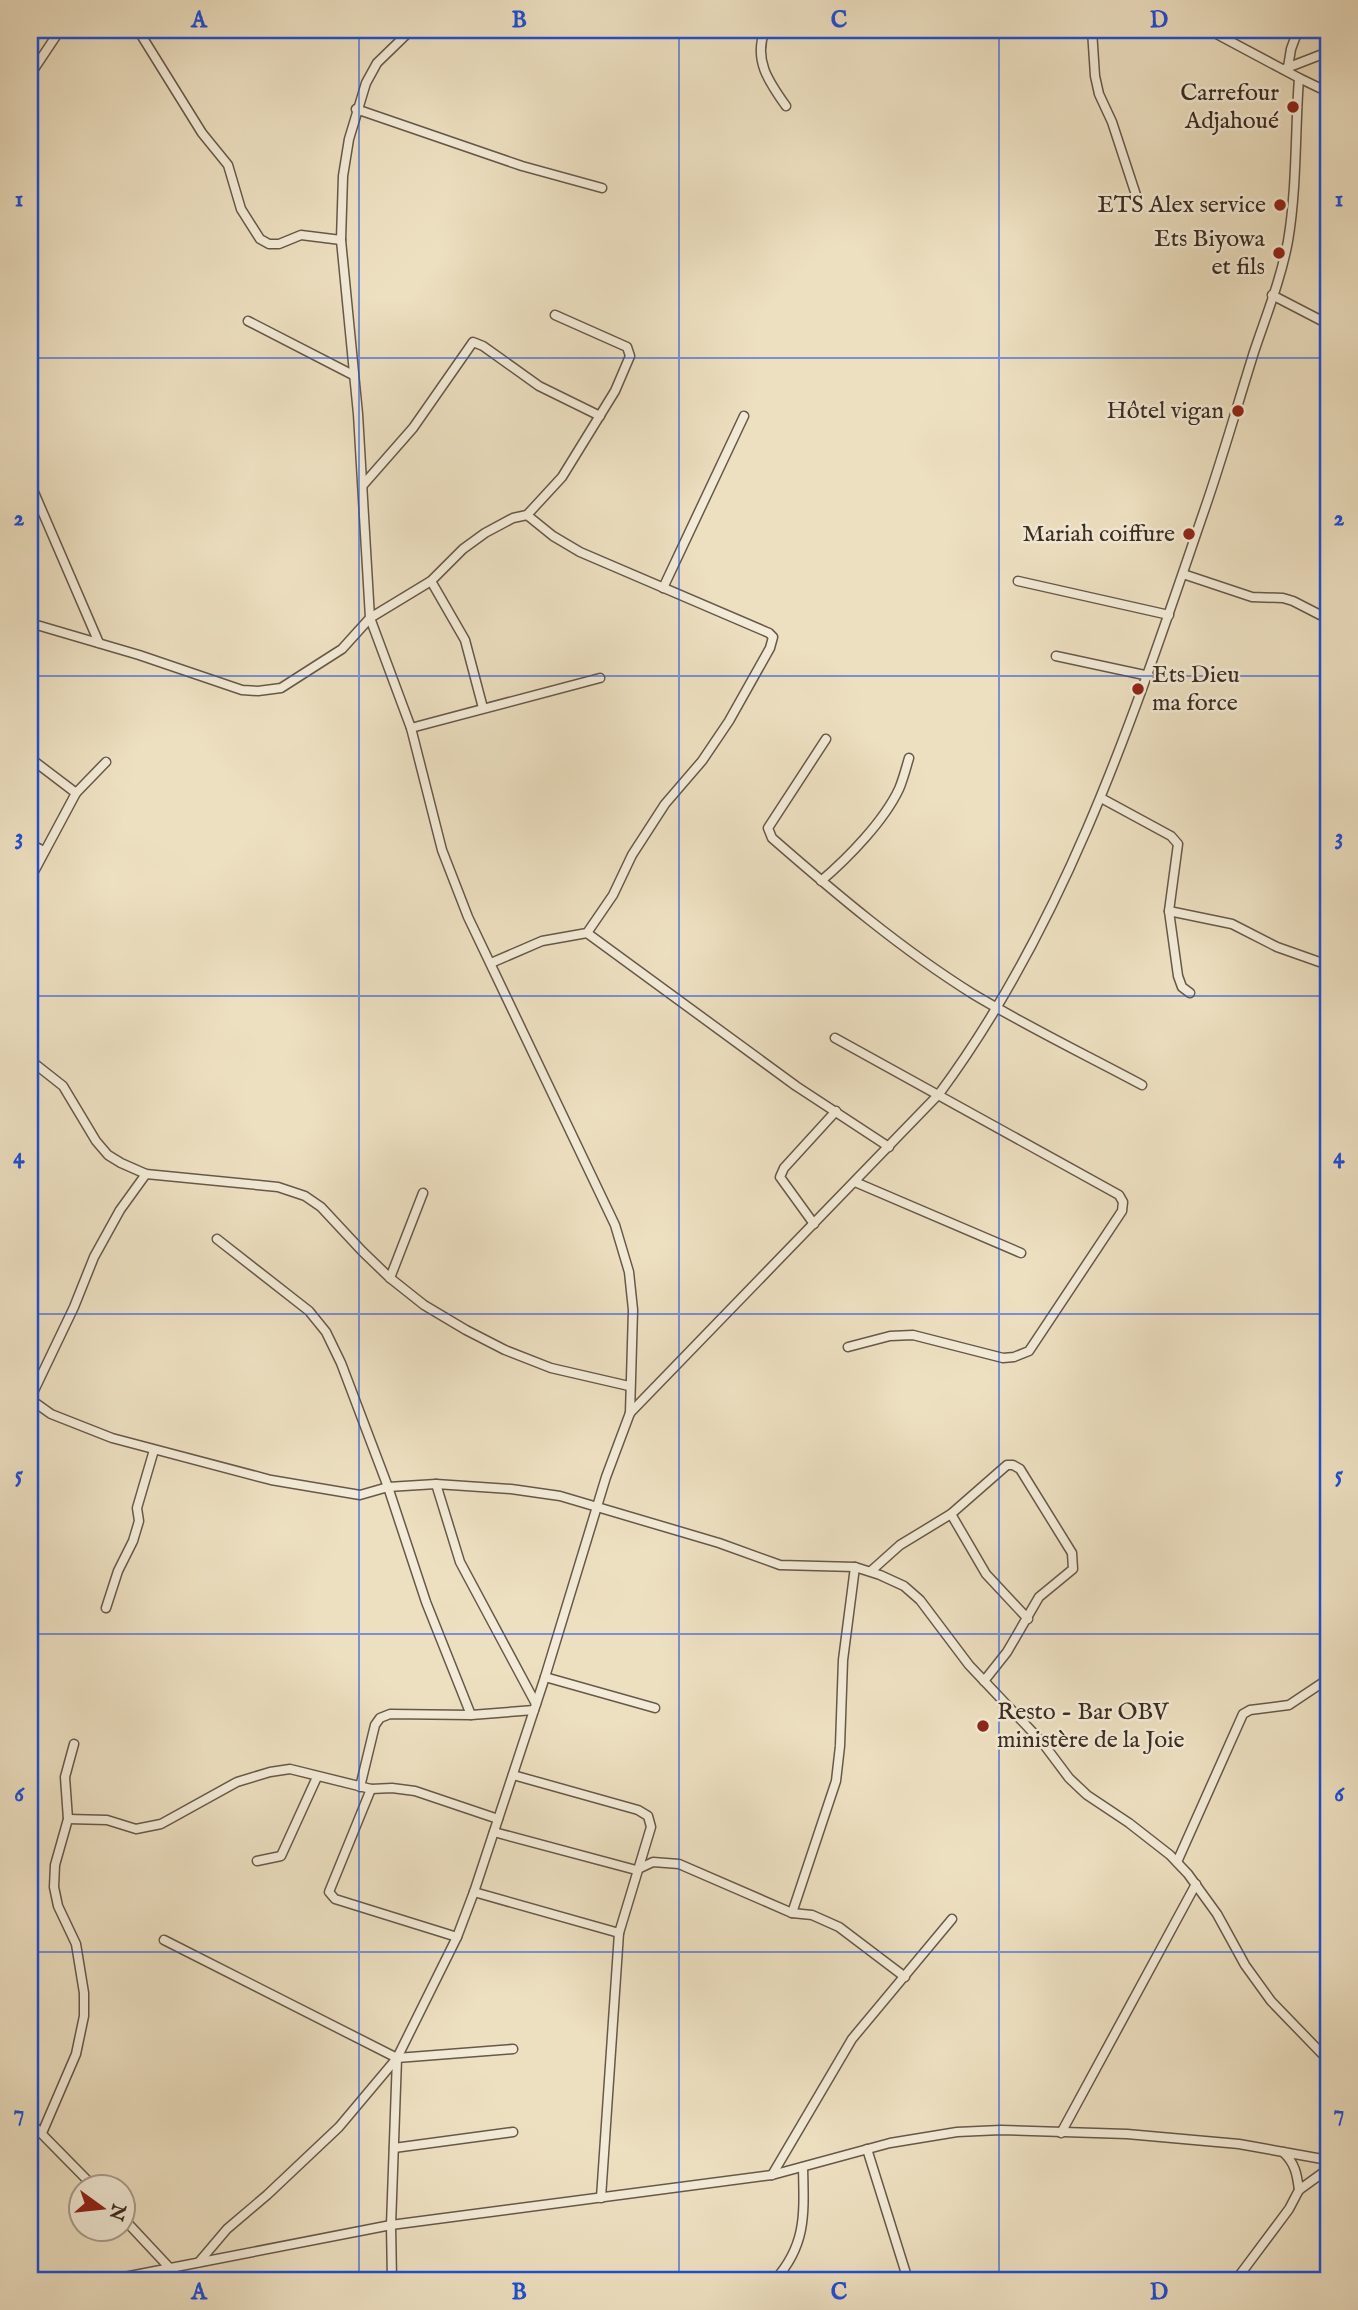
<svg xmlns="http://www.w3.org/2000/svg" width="1358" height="2310" font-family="'IM FELL English',serif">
  <rect width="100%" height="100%" fill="#ede0c1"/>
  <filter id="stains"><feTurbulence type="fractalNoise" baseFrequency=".00286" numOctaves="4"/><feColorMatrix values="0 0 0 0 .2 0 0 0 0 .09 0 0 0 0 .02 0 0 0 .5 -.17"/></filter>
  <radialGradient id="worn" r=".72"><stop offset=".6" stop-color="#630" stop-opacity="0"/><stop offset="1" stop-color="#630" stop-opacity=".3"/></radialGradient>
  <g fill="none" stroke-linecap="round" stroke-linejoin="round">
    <g stroke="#67584a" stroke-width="11">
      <g id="street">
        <path d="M138 30 202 133 228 165 241 209 260 239 269 244H279L301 235 341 240"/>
        <path d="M765 30C753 60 769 82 786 106"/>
        <path d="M1092 30 1095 76 1099 94 1112 122 1137 198"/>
        <path d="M1288 67 1291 49 1298 30"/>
        <path d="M1284 69 1328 52"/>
        <path d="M30 75 60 30"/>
        <path d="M1299 78 1328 92"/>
        <path d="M356 109 522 166 602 188"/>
        <path d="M1272 295 1328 324"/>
        <path d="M248 321 353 375"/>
        <path d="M30 483 99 643"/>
        <path d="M363 485 413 428 473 342 483 346 539 386 600 416"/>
        <path d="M527 515 562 477 615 391 630 356 627 347 555 315"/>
        <path d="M1183 574 1252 597 1283 598 1293 601 1328 619"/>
        <path d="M431 581 465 640 483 708"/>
        <path d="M1018 581 1169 615"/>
        <path d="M663 588 744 416"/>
        <path d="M30 623 139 655 242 690 258 691 281 688 342 649 370 618 431 581 463 549 485 533 513 518 527 515 553 536 580 552 769 633 773 637 770 648 729 721 702 761 665 804 632 855 613 895 587 933 542 941 491 963"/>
        <path d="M1056 656 1149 676"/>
        <path d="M411 728 600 678"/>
        <path d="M826 739 768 828 772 838C835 893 901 949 973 994 1028 1027 1086 1055 1142 1085"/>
        <path d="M30 758 76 793"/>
        <path d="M1101 798 1171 836 1178 844 1169 911 1178 976 1182 987 1190 993"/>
        <path d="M30 844 44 851"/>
        <path d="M30 879 76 793 106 762"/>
        <path d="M821 881C848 858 884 821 899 789 903 780 906 768 909 758"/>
        <path d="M1169 911 1232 924 1277 947 1328 965"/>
        <path d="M587 933 796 1086 889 1147"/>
        <path d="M835 1038 1119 1195 1123 1202 1122 1211 1029 1351 1014 1357 1003 1358 913 1335 890 1336 848 1347"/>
        <path d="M30 1060 63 1086 96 1141 108 1155 121 1163 146 1174 278 1187 305 1196 321 1207 362 1251 390 1278 424 1305 466 1330 505 1350 551 1368 629 1386"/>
        <path d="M855 1182 1021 1253"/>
        <path d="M814 1224 780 1177 784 1168 836 1111"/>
        <path d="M217 1239 309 1311 326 1332 341 1363 388 1487 426 1602 471 1715"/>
        <path d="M390 1278 423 1193"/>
        <path d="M30 1399 51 1414 112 1438 271 1480 360 1495 388 1487 436 1484 511 1489 560 1496 719 1543 780 1565 855 1567 880 1575 904 1586 920 1600 969 1665 1042 1742 1069 1778 1087 1795 1129 1823 1170 1855 1188 1874 1217 1914 1245 1965 1271 2001 1328 2060"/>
        <path d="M30 1399 74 1307 94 1257 120 1210 146 1174"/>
        <path d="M630 1413 939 1094C1067 921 1134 715 1203 514 1222 460 1237 406 1254 352 1266 316 1281 279 1288 241 1297 188 1295 132 1299 78L1209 30"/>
        <path d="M436 1484 460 1562 536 1704"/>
        <path d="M951 1514 986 1574 1028 1619"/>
        <path d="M871 1571 900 1545 951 1514 1007 1465H1013L1020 1469 1072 1553 1073 1569 1039 1597 1007 1652 984 1681"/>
        <path d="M106 1608 118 1571 133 1541 139 1521 137 1508 154 1450"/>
        <path d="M545 1677 655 1708"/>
        <path d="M513 1775 638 1810 648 1816 651 1827 619 1933 601 2198"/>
        <path d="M360 1787 375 1725 380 1718 390 1714 471 1715 534 1710"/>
        <path d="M371 1789 329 1892 335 1899 457 1937"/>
        <path d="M68 1819 107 1820 136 1829 161 1824 237 1782 270 1772 290 1769 371 1789 392 1788 415 1791 498 1819"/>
        <path d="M494 1832 636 1870 653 1862 679 1864 792 1913 812 1915 839 1927 905 1977"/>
        <path d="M257 1861 281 1856 317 1777"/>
        <path d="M1177 1862 1243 1714 1250 1710 1289 1705 1328 1679"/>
        <path d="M474 1892 619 1933"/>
        <path d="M792 1913 836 1781 840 1746 843 1660 855 1567"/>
        <path d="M164 1940 397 2058 513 2049"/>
        <path d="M30 2122 95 2188"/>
        <path d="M42 2133 76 2054 84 2016V1993L76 1944 58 1906 54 1887 55 1865 68 1819 65 1777 74 1744"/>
        <path d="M1061 2133 1196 1884"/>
        <path d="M394 2148 513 2132"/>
        <path d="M867 2149 908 2280"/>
        <path d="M1283 2152C1295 2163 1297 2174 1299 2190"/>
        <path d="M772 2175 852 2039 952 1919"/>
        <path d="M122 2217 181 2280"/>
        <path d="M199 2262 227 2229 267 2195 339 2127 397 2058 457 1937 474 1892 545 1677 606 1477 630 1413 633 1310 629 1272 615 1225 468 917 442 850 411 728 370 618 358 414 341 240 343 176 349 139 366 83 377 63 411 30"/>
        <path d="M109 2280 391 2225 772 2175 890 2143 957 2132 1001 2130 1127 2134 1239 2144 1328 2160"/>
        <path d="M392 2280 391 2225 397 2058"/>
        <path d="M775 2280C807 2244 804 2213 803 2167"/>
        <path d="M1236 2280 1289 2209 1299 2190 1328 2169"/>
      </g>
    </g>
    <use href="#street" stroke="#f3ebd7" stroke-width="8"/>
  </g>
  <path fill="none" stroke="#1d4ed8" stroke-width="2" stroke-opacity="0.55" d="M359 30V2280M679 30V2280M999 30V2280M30 358H1328M30 676H1328M30 996H1328M30 1314H1328M30 1634H1328M30 1952H1328"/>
  <g fill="#8f2418" stroke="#f3ebd7" stroke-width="2.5">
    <circle cx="1293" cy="107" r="7"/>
    <circle cx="1280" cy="205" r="7"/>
    <circle cx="1279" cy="253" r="7"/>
    <circle cx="1238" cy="411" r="7"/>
    <circle cx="1189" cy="534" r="7"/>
    <circle cx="1138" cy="689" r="7"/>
    <circle cx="983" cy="1726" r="7"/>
  </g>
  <g text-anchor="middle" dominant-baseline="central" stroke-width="5" stroke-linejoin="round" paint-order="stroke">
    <g font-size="24" fill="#3a2b22" stroke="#f3ebd7" text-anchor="end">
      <text x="1279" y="93">Carrefour<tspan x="1279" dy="28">Adjahoué</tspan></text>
      <text x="1266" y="205">ETS Alex service</text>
      <text x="1265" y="239">Ets Biyowa<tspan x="1265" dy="28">et fils</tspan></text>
      <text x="1224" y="411">Hôtel vigan</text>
      <text x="1175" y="534">Mariah coiffure</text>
      <text x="1152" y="675" text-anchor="start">Ets Dieu<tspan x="1152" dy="28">ma force</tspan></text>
      <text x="997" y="1712" text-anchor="start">Resto - Bar OBV<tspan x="997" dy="28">ministère de la Joie</tspan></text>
    </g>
  </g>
  <rect width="1358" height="2310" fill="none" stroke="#ede0c1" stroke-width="77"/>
  <g transform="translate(102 2208) rotate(105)"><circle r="33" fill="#f3ebd7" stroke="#a99e8f" stroke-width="2"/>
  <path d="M0-5L12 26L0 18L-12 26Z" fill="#8f2418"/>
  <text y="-10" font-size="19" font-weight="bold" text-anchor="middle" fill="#3a2b22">N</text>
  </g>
  <rect x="38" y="38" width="1282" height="2234" fill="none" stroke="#1d4ed8" stroke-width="2.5"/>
  <g font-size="23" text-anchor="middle" font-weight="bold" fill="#1d4ed8">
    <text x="199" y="27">A</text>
    <text x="519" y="27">B</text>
    <text x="839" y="27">C</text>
    <text x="1159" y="27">D</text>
    <text x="19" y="206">1</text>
    <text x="1339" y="206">1</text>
    <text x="19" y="525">2</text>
    <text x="1339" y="525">2</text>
    <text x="19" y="844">3</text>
    <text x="1339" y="844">3</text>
    <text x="19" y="1163">4</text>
    <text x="1339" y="1163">4</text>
    <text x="19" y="1482">5</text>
    <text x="1339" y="1482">5</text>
    <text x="19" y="1801">6</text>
    <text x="1339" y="1801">6</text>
    <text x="19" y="2120">7</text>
    <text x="1339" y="2120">7</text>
    <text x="199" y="2299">A</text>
    <text x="519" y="2299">B</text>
    <text x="839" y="2299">C</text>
    <text x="1159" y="2299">D</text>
  </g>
  <rect width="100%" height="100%" filter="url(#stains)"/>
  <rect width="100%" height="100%" fill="url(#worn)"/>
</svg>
